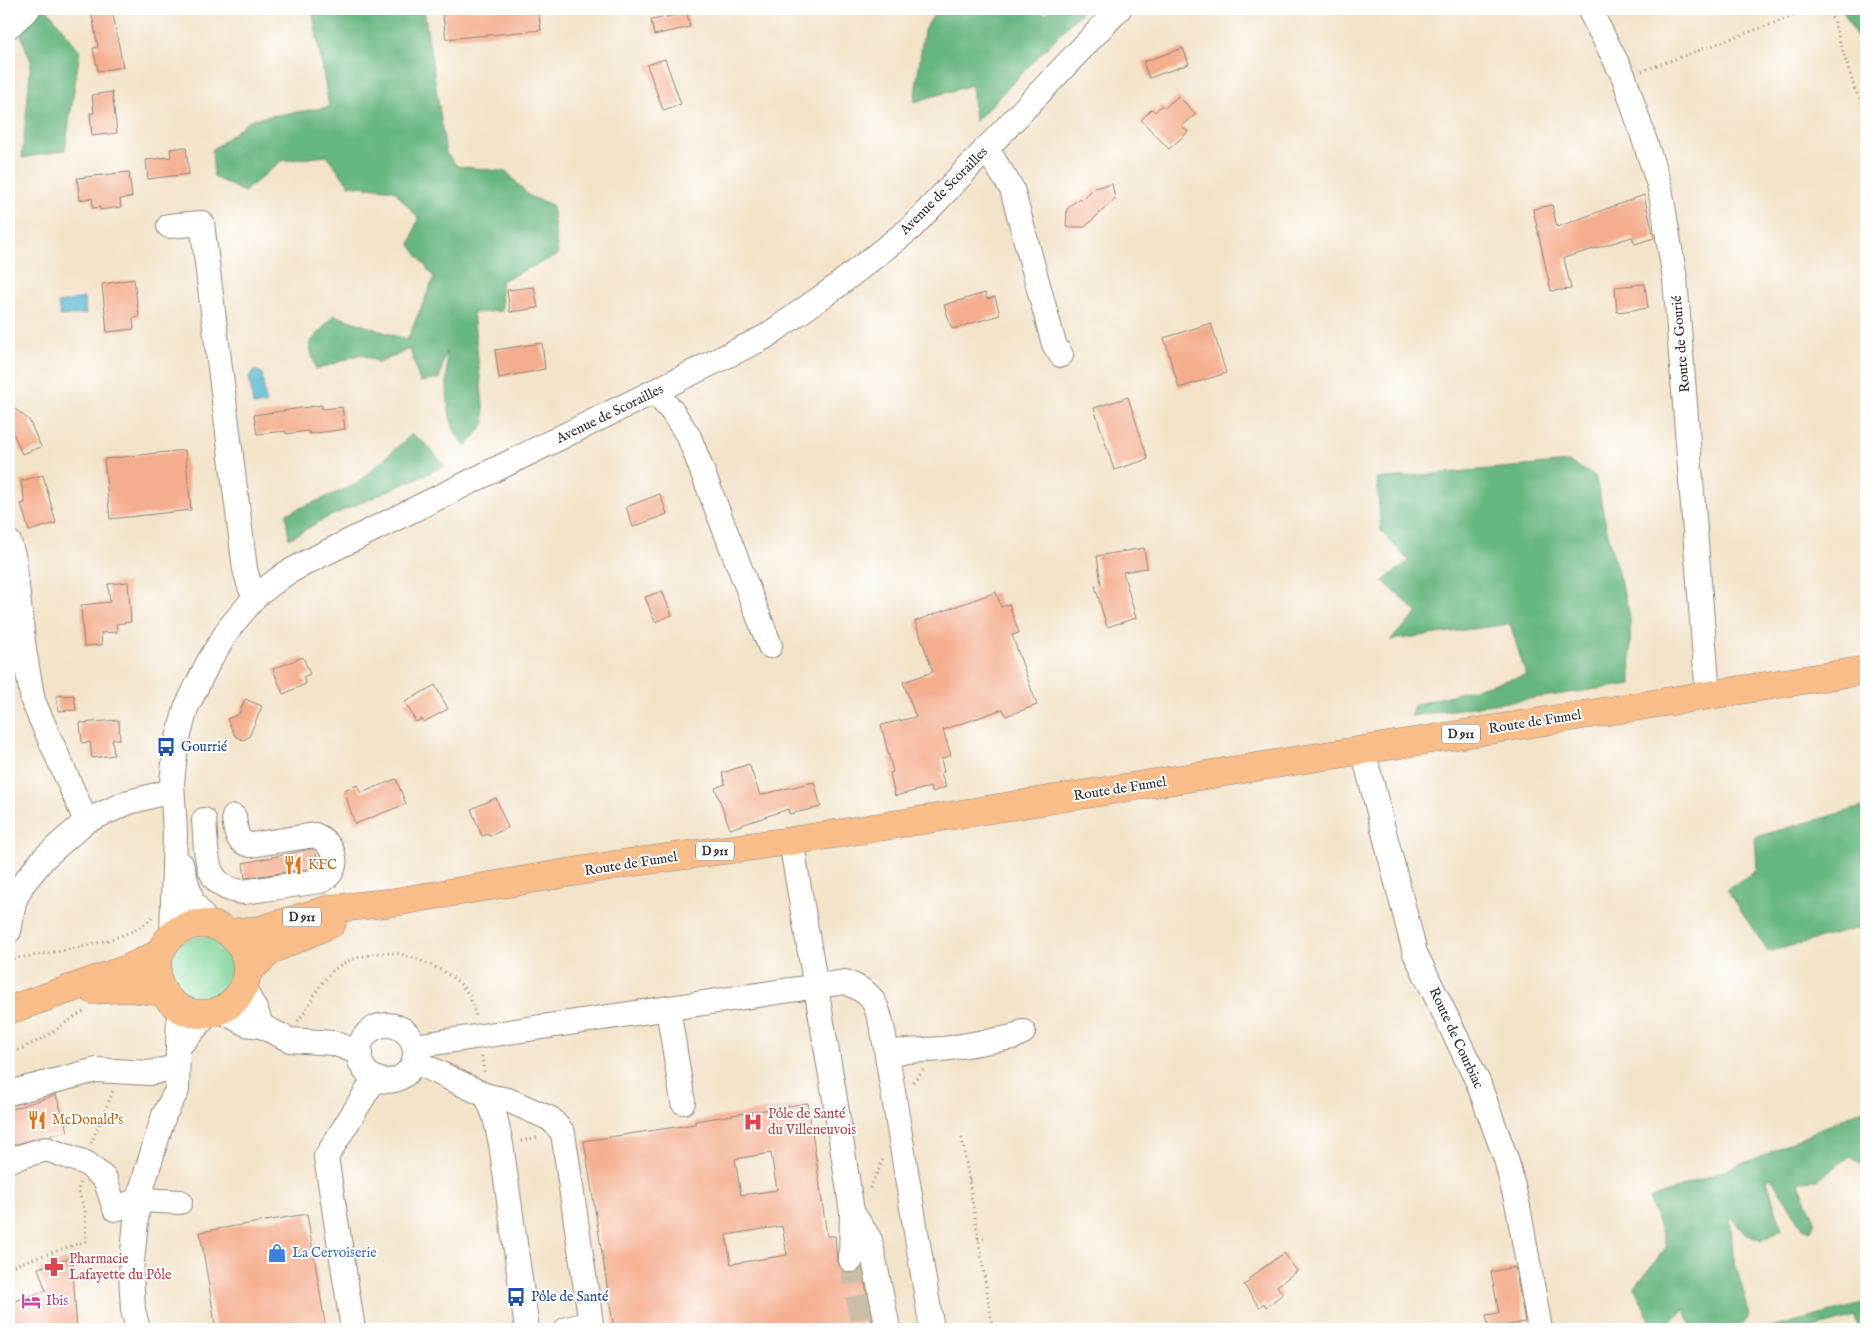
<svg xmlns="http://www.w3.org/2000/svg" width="1875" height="1338" font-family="'IM FELL English',serif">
  <rect width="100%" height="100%" fill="#fff"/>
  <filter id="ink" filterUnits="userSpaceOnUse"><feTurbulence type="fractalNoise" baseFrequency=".02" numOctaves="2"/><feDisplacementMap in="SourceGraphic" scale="10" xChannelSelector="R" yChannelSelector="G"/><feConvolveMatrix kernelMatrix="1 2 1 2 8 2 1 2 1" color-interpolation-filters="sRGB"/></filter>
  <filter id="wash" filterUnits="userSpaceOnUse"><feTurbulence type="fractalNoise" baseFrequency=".0096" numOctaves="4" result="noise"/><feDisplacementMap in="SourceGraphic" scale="20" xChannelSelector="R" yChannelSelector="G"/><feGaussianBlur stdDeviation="1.12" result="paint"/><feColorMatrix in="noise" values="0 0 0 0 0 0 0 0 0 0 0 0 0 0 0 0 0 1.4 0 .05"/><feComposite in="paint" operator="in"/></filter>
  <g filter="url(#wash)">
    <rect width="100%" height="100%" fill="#f3e3c9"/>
    <circle fill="#7dd498" stroke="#548062" cx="201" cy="970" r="33"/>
    <g fill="#66b680" stroke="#487056">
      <path d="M9 9H47L80 51 65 150 22 158 31 62 14 16 9 18Z"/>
      <path d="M312 9H424L446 153 457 166 507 172 529 196 552 205 558 255 501 281 502 311 473 313 485 423 467 446C441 427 449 380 446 351L439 379 420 382 410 349 379 363 361 354 316 370 309 344 334 315 407 340 434 278 410 245 418 218 394 190 349 185 327 156 281 161 244 192 214 177 212 150 252 119 329 107Z"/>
      <path d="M938 9H1037L1036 11 1046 14 1051 9H1084L975 122 972 85 914 102 924 30Z"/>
      <path d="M1842 9H1866V54Z"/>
      <path d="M412 434 428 446 445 466 324 519 289 539 286 514 355 485Z"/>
      <path d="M1569 462 1595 476 1611 547 1630 616 1631 684 1411 716 1414 705 1526 675 1510 624 1390 640 1418 613 1383 581 1409 561 1381 531 1377 479Z"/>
      <path d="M1866 806V926L1768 952 1727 889 1757 870 1755 837Z"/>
      <path d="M1866 1103V1164L1863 1166 1850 1156 1818 1180 1798 1181 1815 1220 1811 1231 1803 1228 1771 1177 1767 1180 1782 1230 1761 1241 1744 1233 1730 1215 1733 1255 1750 1316 1738 1329H1693L1685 1310 1658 1329H1653L1635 1287 1667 1246 1649 1199 1762 1156 1863 1109Z"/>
      <path d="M1862 1304 1866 1329H1859L1855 1317 1811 1329H1767Z"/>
    </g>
    <g fill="#52b8d0" stroke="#3e727e">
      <path d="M84 298 86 314 60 316 58 303Z"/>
      <path d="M255 370 262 373 266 404 253 405 249 376Z"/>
    </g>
    <g id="blocks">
      <g fill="#f4ae8e" fill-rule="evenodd">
        <path d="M91 9H112L123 67 98 71 93 48 98 47Z"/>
        <path d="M442 9H538L541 30 446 39Z"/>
        <path d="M687 13 690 27 654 35 651 20Z"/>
        <path d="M1183 48 1189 64 1149 78 1143 62Z"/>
        <path d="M665 59 681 104 663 110 647 65Z"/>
        <path d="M112 92 117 133 92 136 90 113H94L92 95Z"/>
        <path d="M1178 96 1196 114 1182 126 1188 132 1169 149 1141 120 1152 109 1155 112 1162 105 1165 108Z"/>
        <path d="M186 147 189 174 148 179 146 160 171 157 170 149Z"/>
        <path d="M129 172 132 197 120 199 121 207 100 210V207L93 208 92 198 80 200 77 178Z"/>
        <path d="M1112 184 1115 199 1085 227H1066L1067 209 1079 198 1081 201 1094 188Z"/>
        <path d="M1644 195 1654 238 1635 244 1632 237 1564 258 1571 289 1551 291 1533 209 1552 205 1557 227Z"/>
        <path d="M134 279 139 317 133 318 134 329 107 332 102 284Z"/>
        <path d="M1645 284 1648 308 1617 312 1615 287Z"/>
        <path d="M534 287 538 308 510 312 507 290Z"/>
        <path d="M985 293 987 299 995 297 1000 315 952 329 944 305Z"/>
        <path d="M1211 323 1226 373 1179 388 1164 338Z"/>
        <path d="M542 343 545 369 499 378 495 350Z"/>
        <path d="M1128 397 1148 459 1114 470 1094 408Z"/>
        <path d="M9 404 29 420 41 447 22 454 14 435 9 431Z"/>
        <path d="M322 405V409L342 407 345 429 309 434V431L286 434V431L257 434 254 415Z"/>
        <path d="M185 450 191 510 110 519 104 459Z"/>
        <path d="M43 475 56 523 29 531 21 504 25 503 21 481Z"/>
        <path d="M660 494 667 514 633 527 626 507Z"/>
        <path d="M1144 548 1147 568 1123 572 1136 618 1107 627 1095 586 1101 585 1097 556Z"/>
        <path d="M128 582 131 622 116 624 117 632 101 633 102 645 84 646 81 605 110 602 108 584Z"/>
        <path d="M662 591 672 615 655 622 645 597Z"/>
        <path d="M996 592 1001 607 1009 604 1019 633 1012 635 1037 705 1006 716 1003 709 943 730 951 755 941 759 944 772 941 773 946 787 932 792 930 787 895 796 890 773 893 772 881 725 916 717 903 682 933 672 915 621Z"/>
        <path d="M303 657 310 674 303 677 306 684 283 694 273 669Z"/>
        <path d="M435 685 448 709 424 722 422 719 416 722 405 702Z"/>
        <path d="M74 695 76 710 58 711 56 696Z"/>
        <path d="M245 699 262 706 249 737 243 740 235 736 227 719 239 714Z"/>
        <path d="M119 720 120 739H112L114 755 92 758 90 742 82 743 80 723Z"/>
        <path d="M749 764 760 795 814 782 821 807 789 814 788 809 730 829 715 788 725 784 722 773Z"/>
        <path d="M396 779 406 804 355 824 344 790 357 785 361 793Z"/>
        <path d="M496 798 508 828 489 836V834L482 836 471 809Z"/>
        <path d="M312 849 320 860V864L315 868 245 878 243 863Z"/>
        <path d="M56 1095 68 1131 9 1146V1110Z"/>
        <path d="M808 1103 827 1236H835L837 1260 844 1271 851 1274 862 1268 872 1320 869 1329H705V1326L682 1329H614L584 1141 695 1124V1121ZM771 1153 777 1190 741 1195 735 1159ZM782 1226 787 1255 731 1264 726 1235Z"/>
        <path d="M307 1214 326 1329H216L200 1232Z"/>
        <path d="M1284 1253 1297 1271 1277 1286 1283 1294 1266 1307 1264 1303 1259 1307 1244 1285 1250 1281 1248 1279Z"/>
        <path d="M72 1258 77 1329H9V1303L46 1291 38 1268Z"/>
        <path d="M1515 1267 1525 1322 1489 1329 1486 1315 1499 1313 1491 1272Z"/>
      </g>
    </g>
  </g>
  <g filter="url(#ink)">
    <use href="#blocks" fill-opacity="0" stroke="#8f877a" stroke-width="1"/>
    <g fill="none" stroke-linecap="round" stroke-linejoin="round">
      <path stroke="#cbbea9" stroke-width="24" stroke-dasharray="24 12" stroke-linecap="butt" d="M851 1260 863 1329"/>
      <g stroke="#8f877a" stroke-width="26">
        <g id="minor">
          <path d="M1589 9 1624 77 1660 188 1675 279 1708 695"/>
          <path d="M9 26 28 9"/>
          <path d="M986 148 1012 189 1054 344 1061 355"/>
          <path d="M169 226 202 223 245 569 250 587 256 596"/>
          <path d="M655 392 672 411 689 437 770 646"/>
          <path d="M9 542 14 559 24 650 33 701 86 821"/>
          <path d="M1363 750 1415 953 1478 1082 1506 1159 1518 1207 1540 1329"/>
          <path d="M204 820C207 852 202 888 243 892L320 881C343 871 336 844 315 835L251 845C235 842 236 831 234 817"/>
          <path d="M791 841 834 1093 852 1212 851 1260"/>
          <path d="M181 864 192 901 209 925"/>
          <path d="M9 931 14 902 22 885 44 858 86 821 129 802 171 791"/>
          <path d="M172 936 175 833 172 782 176 746 186 708 209 661 230 627 256 596 285 574 311 560 765 337 833 289 911 228 1119 9"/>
          <path d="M243 987 257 1013 261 1026"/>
          <path d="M668 1008 683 1102"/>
          <path d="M220 1010 246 1024 261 1026 290 1040 333 1043 360 1053"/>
          <circle cx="387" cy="1053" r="28"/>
          <path d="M179 1046 209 1013"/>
          <path d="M414 1046 845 982C874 993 876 1002 883 1031L932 1329"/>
          <path d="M887 1052 944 1049 1013 1037 1023 1032"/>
          <path d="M414 1061 487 1096 508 1100 551 1119 563 1133 591 1323 567 1329"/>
          <path d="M9 1093 96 1070 149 1073 176 1067"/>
          <path d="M487 1096 495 1117 501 1144 527 1329"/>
          <path d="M9 1160 46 1149 86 1163 105 1179 115 1209 138 1200 180 1202"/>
          <path d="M852 1212 870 1240 888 1328 882 1329"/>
          <path d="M138 1329 133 1310 131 1272 138 1200 164 1115 177 1090 179 1008"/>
          <path d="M353 1329 326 1157 375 1078"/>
        </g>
      </g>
      <g stroke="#8f877a" stroke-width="29">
        <g id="major">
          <circle cx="202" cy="969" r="45"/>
          <path d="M229 933 260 930 330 909 395 902 621 864 791 841 1866 670"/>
          <path d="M247 972 271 950 332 923"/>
          <path d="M93 990 129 988 163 992"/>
          <path d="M9 1010 127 969 160 953"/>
        </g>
      </g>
      <g stroke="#8f877a" stroke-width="3" stroke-dasharray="1 4" stroke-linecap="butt">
        <path d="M1814 9 1827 13 1833 19 1855 90 1866 109"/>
        <path d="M1642 71 1813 9"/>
        <path d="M9 959C40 955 134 942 152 917"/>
        <path d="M298 1021C313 1002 320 977 342 964 355 957 377 952 391 953 410 953 451 972 463 987 471 996 473 1006 476 1018"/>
        <path d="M9 1055 45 1037 85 1010"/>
        <path d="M482 1056 484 1072"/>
        <path d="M913 1082 923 1070"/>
        <path d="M962 1138 993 1329"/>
        <path d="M521 1141 539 1137"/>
        <path d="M91 1143 113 1091"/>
        <path d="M969 1180 974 1179"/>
        <path d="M870 1188 883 1160"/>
        <path d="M978 1239 984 1238"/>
        <path d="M9 1267 86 1241 85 1211 78 1190 80 1183"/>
      </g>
      <use href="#minor" stroke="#fff" stroke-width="24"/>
      <use href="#major" stroke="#f8bd89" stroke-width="28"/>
    </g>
  </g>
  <defs>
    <g id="bus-bare" transform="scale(1.5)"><path d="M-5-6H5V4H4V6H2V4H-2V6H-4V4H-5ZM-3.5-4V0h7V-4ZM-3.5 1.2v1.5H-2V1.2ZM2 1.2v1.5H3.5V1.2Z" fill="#1a4fb4" stroke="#fff" stroke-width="2.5" paint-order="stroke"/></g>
    <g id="restaurant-bare" transform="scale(1.5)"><path d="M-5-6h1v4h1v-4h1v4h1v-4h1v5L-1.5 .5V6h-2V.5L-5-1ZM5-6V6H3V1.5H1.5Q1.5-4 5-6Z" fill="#e8710a" stroke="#fff" stroke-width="2.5" paint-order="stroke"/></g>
    <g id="hospital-bare" transform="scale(1.5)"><path d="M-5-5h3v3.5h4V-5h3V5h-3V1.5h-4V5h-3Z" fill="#e0444e" stroke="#fff" stroke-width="2.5" paint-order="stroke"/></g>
    <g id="shop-bare" transform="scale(1.5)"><path d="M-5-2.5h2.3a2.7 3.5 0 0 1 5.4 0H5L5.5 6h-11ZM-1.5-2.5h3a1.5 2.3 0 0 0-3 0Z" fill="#3f7fe0" stroke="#fff" stroke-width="2.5" paint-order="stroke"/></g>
    <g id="pharmacy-bare" transform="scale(1.5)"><path d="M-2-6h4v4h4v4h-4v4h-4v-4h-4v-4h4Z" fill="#e0444e" stroke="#fff" stroke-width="2.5" paint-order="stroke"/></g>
    <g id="hotel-bare" transform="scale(1.5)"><path d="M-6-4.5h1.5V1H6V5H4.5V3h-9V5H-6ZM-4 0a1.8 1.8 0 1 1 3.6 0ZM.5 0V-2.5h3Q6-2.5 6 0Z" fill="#d1479c" stroke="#fff" stroke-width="2.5" paint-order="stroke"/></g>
  </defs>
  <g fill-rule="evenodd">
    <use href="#bus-bare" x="166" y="747"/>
    <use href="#restaurant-bare" x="293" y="865"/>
    <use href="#restaurant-bare" x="37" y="1120"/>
    <use href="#hospital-bare" x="753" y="1122"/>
    <use href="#shop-bare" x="277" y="1253"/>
    <use href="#pharmacy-bare" x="54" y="1267"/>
    <use href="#bus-bare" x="516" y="1297"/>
    <use href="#hotel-bare" x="31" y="1301"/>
  </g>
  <g text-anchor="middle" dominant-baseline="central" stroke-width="4" stroke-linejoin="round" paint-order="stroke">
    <g fill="#fff" stroke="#6b6b6b" stroke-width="1">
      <rect x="1442" y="724.5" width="38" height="19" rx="4"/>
      <rect x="696" y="841.5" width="38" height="19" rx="4"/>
      <rect x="283" y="907.5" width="38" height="19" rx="4"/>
    </g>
    <g font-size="12" font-weight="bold" fill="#2b2b2b">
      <text x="1461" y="734">D 911</text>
      <text x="715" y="851">D 911</text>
      <text x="302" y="917">D 911</text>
    </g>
    <g font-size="14" fill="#2b2b2b" stroke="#fff">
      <text transform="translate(944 191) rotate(-45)">Avenue de Scorailles</text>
      <text transform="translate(1681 344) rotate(-95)">Route de Gourié</text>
      <text transform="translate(610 414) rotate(-26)">Avenue de Scorailles</text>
      <text transform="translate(1535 722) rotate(-9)">Route de Fumel</text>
      <text transform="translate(1120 789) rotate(-9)">Route de Fumel</text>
      <text transform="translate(631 864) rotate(-9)">Route de Fumel</text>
      <text transform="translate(1456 1038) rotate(65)">Route de Courbiac</text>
    </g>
    <g font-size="14" fill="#164399" stroke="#fff" text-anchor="start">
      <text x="181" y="747">Gourrié</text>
      <text x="531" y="1297">Pôle de Santé</text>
    </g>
    <g font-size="14" fill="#c56008" stroke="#fff" text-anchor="start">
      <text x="308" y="865">KFC</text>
      <text x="52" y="1120">McDonald's</text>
    </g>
    <g font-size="14" fill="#be3a42" stroke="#fff" text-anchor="start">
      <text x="768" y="1114">Pôle de Santé<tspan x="768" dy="16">du Villeneuvois</tspan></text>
      <text x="69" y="1259">Pharmacie<tspan x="69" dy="16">Lafayette du Pôle</tspan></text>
    </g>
    <g font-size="14" fill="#366cbe" stroke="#fff" text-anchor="start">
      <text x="292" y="1253">La Cervoiserie</text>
    </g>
    <g font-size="14" fill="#b23c85" stroke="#fff" text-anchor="start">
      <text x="46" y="1301">Ibis</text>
    </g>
  </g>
  <rect width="1875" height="1338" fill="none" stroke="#fff" stroke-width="30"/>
</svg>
